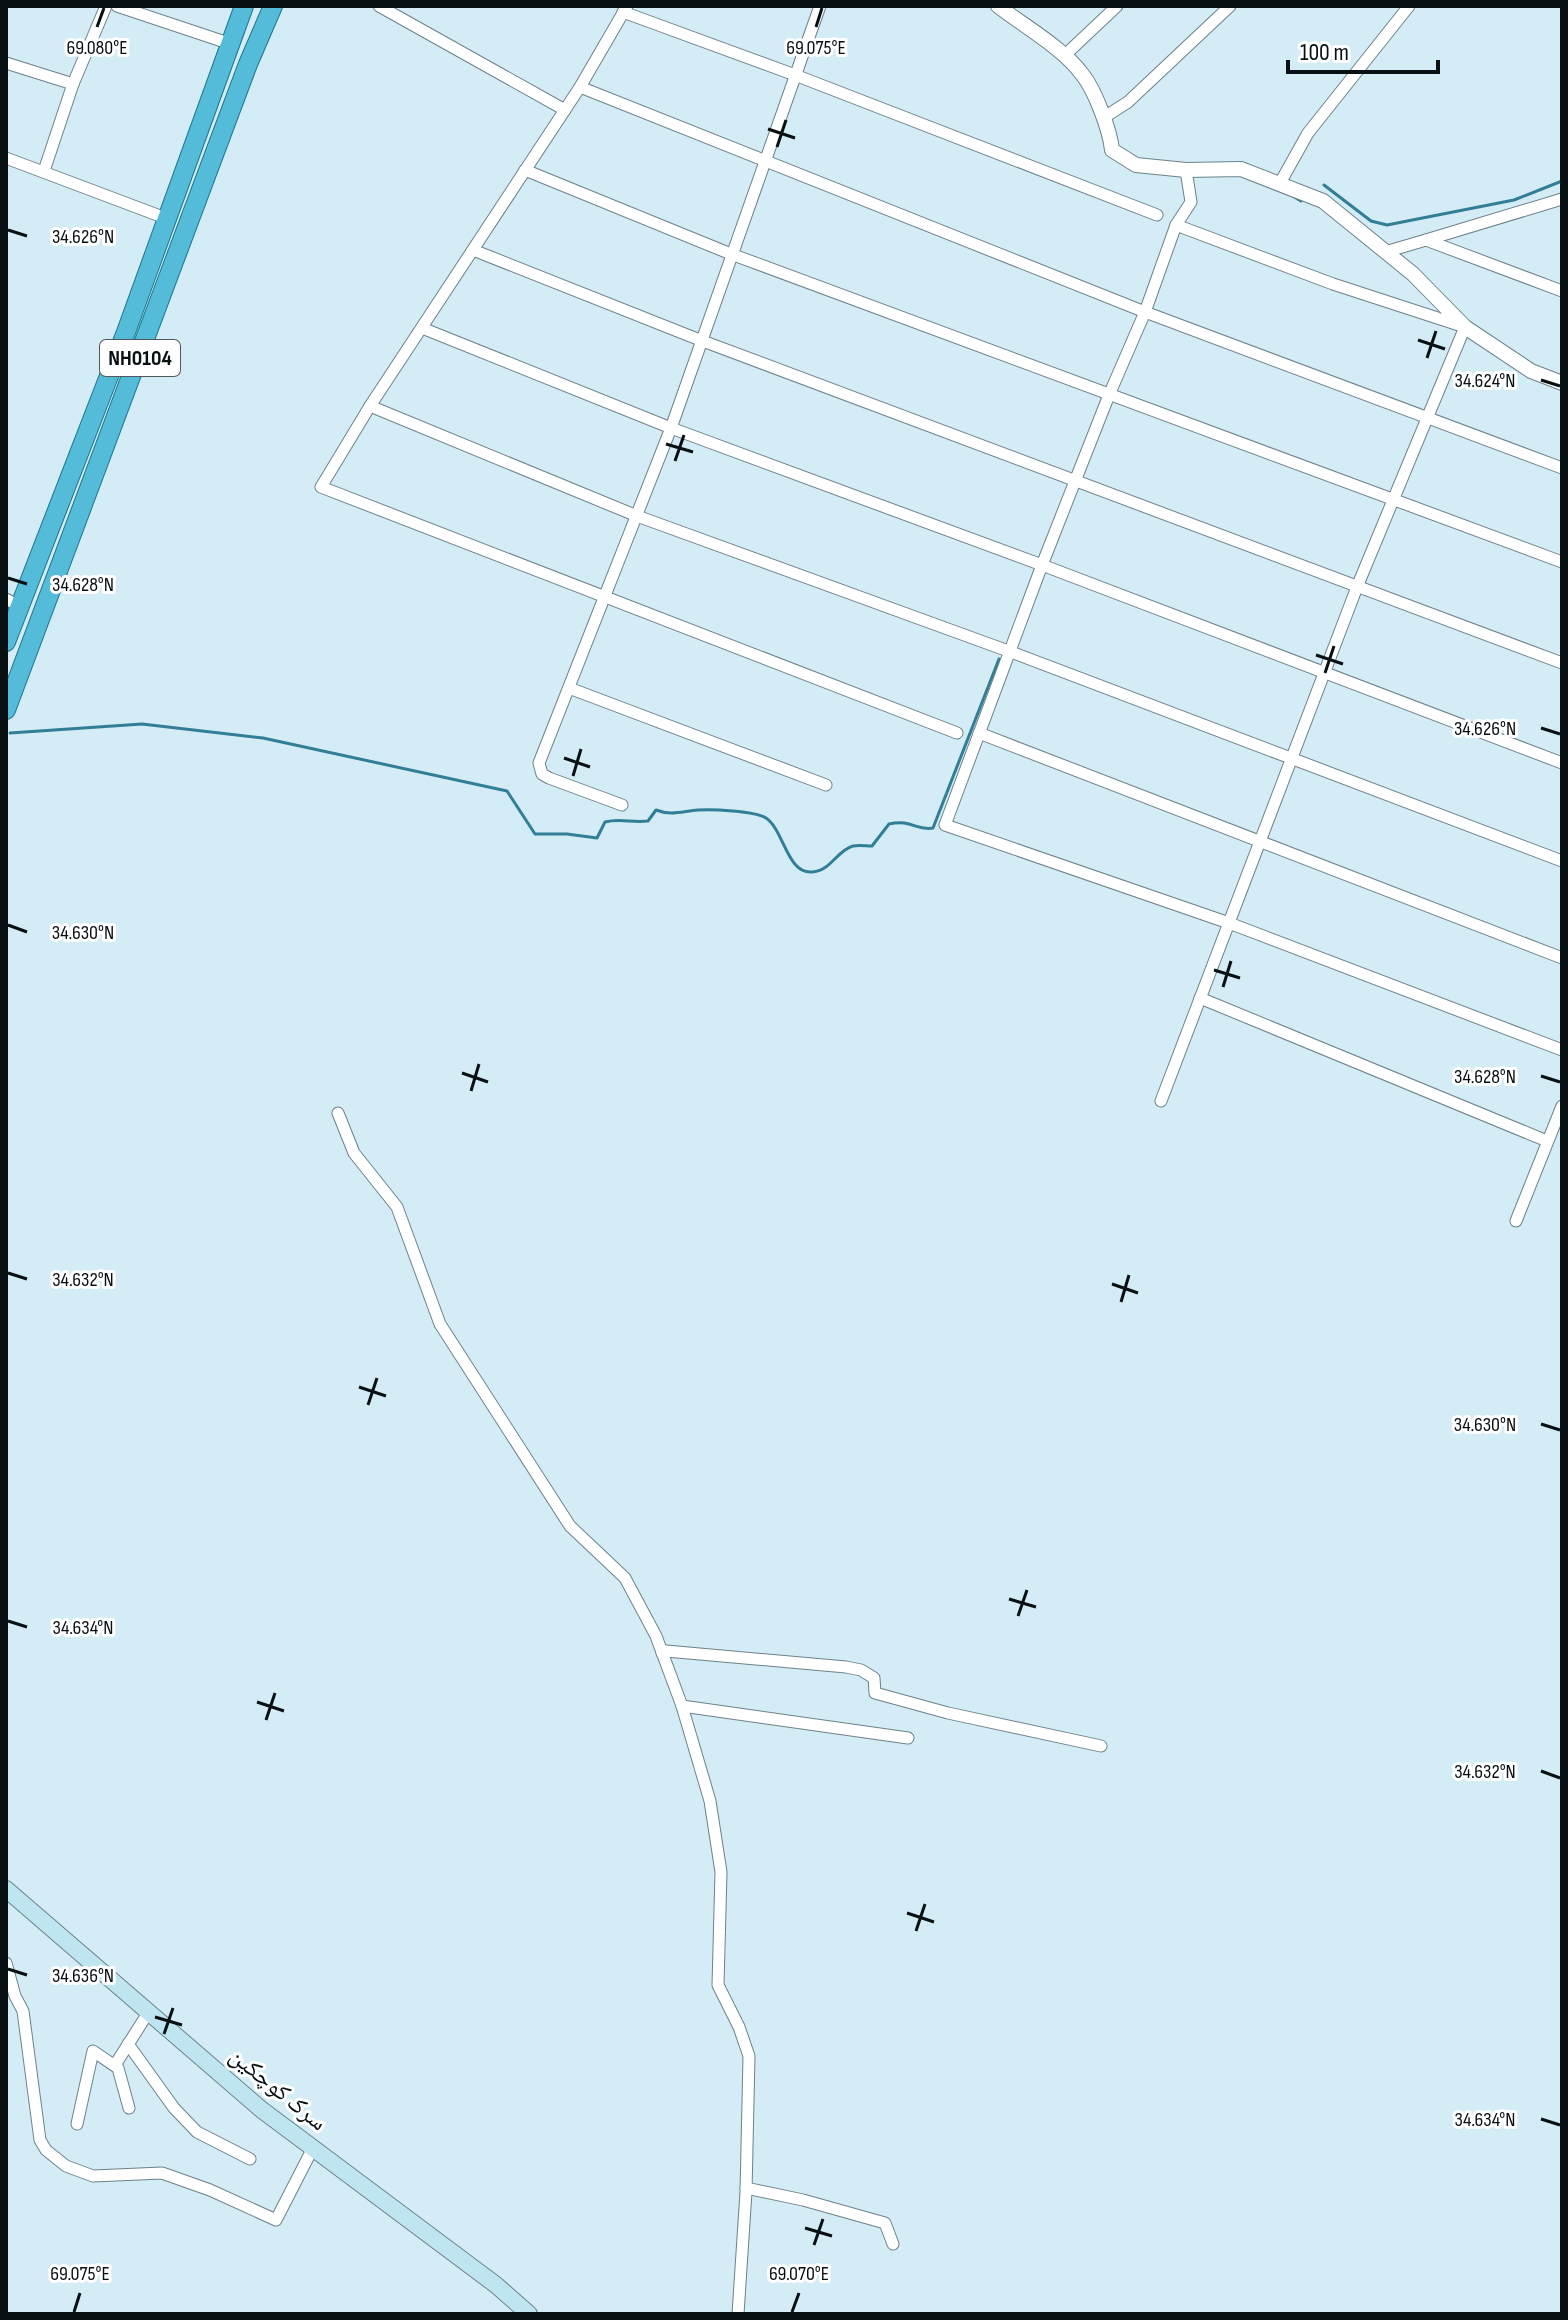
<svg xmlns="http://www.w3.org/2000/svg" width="1568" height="2320" font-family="'Sofia Sans Condensed','Noto Naskh Arabic',sans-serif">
  <rect width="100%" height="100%" fill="#d4ecf5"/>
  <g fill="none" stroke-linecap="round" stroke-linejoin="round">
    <g stroke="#327e96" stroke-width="3">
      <path d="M1324 185 1371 221 1387 225 1514 200 1562 181"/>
      <path d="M1291 195 1301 201"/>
      <path d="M10 733 142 724 263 738 507 791 535 834H567L597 838 605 822C620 818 632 823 648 821L656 810C671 816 683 811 698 810 712 809 755 811 766 818 784 830 787 874 812 872 831 871 836 851 853 846 858 845 866 846 872 846L889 824C912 819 916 831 933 828L999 659"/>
    </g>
    <g stroke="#6c828a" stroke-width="13">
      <g id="minor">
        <path d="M117 6 228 43"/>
        <path d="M379 6 565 110"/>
        <path d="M627 6 580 87 370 406 321 487 957 733"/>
        <path d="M623 12 795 75 1157 215"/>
        <path d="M1064 56 1117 6"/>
        <path d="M6 63 73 84"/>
        <path d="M580 87 1145 312 1562 468"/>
        <path d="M1103 118 1128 102 1230 6"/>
        <path d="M6 158 168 219"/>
        <path d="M525 170 731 254 1562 562"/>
        <path d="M1186 170 1191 202 1176 225 1145 312 1109 395 1042 565 945 825 1229 923 1562 1050"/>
        <path d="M44 171 73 84 106 6"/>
        <path d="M1280 183 1308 133 1409 6"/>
        <path d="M1426 240 1562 199"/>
        <path d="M473 250 700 340 1562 663"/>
        <path d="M1385 252 1426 240 1562 291"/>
        <path d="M422 328 671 428 1042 565 1562 763"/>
        <path d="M370 406 637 516 1011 652 1562 861"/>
        <path d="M6 599 19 606"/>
        <path d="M569 688 826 785"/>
        <path d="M979 733 1562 958"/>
        <path d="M622 805 549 778 542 774 539 763 671 428 820 6"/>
        <path d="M1200 998 1547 1141"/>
        <path d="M1161 1101 1357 587 1465 327 1333 284 1176 225"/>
        <path d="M338 1113 354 1153 397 1207 440 1324 570 1526 625 1578 656 1636 682 1706 710 1801 721 1872 718 1985 739 2027 749 2056 746 2192 738 2314"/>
        <path d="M1516 1221 1562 1106"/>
        <path d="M662 1653 666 1651 846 1667 861 1670 874 1678 875 1693 948 1713 1101 1746"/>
        <path d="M682 1706 908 1738"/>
        <path d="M6 1963 15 1996 23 2011 40 2140 46 2150 66 2166 93 2176 162 2173 210 2190 276 2220 313 2148"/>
        <path d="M128 2044 174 2108 197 2132 250 2159"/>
        <path d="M115 2065 148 2013"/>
        <path d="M77 2124 93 2051 118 2068 129 2108"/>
        <path d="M746 2188 803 2200 885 2223 893 2244"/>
      </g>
    </g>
    <g stroke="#6c828a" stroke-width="16">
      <path id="tertiary" d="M998 6C1024 26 1063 48 1082 74 1095 90 1110 130 1112 150L1136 165 1186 170 1241 169 1323 201 1413 274 1465 327 1531 371 1562 383"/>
    </g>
    <g stroke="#6c828a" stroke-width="18">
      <path id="secondary" d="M6 1889 262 2110 496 2285 529 2314"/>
    </g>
    <g stroke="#1e748d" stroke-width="20">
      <g id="trunk">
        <path d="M6 642 126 332 244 6"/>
        <path d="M6 710 248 64 273 6"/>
      </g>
    </g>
    <use href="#minor" stroke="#fff" stroke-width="11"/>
    <use href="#tertiary" stroke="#fff" stroke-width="14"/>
    <use href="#secondary" stroke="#bfe6f0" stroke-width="16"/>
    <use href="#trunk" stroke="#54bbd8" stroke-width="18"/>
  </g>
  <path fill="none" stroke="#081013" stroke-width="3" d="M97 27 104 8M816 27 822 8M768 129 795 138M777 147 786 120M8 230 27 236M1418 340 1445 349M1427 358 1436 331M1541 380 1560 386M666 444 693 452M675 461 684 435M8 578 27 584M1316 655 1343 664M1325 673 1334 646M1541 728 1560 734M564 758 590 767M573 776 581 749M8 925 27 932M1214 970 1240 978M1223 987 1231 961M462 1073 488 1082M1541 1076 1560 1082M471 1091 479 1064M8 1273 27 1279M1112 1284 1138 1293M1121 1302 1129 1275M359 1387 386 1396M368 1405 377 1378M1541 1424 1560 1430M1009 1599 1036 1607M1018 1616 1027 1590M8 1621 27 1627M257 1702 284 1711M266 1720 275 1693M1541 1771 1560 1778M907 1913 934 1922M916 1931 925 1904M8 1969 27 1975M155 2017 182 2025M164 2034 173 2008M1541 2119 1560 2125M805 2228 832 2236M814 2245 823 2219M74 2312 80 2293M792 2312 799 2293"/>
  <g text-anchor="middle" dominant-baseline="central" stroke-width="6" stroke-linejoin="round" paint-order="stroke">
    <rect fill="#fff" stroke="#52585a" stroke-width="2" x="100" y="340" width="80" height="36" rx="6"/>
    <g font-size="22" font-weight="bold" fill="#081013">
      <text x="140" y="358">NH0104</text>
    </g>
    <g font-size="24" fill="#081013" stroke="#fff">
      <text transform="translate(278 2089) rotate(39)">سرک کوچکین</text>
    </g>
  </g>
  <g font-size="20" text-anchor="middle" fill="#081013" stroke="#fff" stroke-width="6" stroke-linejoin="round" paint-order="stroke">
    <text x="97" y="54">69.080°E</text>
    <text x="816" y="54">69.075°E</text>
    <text x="83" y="243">34.626°N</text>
    <text x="1485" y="387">34.624°N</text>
    <text x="83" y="591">34.628°N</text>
    <text x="1485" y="735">34.626°N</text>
    <text x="83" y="939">34.630°N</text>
    <text x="1485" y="1083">34.628°N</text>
    <text x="83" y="1286">34.632°N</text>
    <text x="1485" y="1431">34.630°N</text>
    <text x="83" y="1634">34.634°N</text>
    <text x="1485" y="1778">34.632°N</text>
    <text x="83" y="1982">34.636°N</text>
    <text x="1485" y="2126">34.634°N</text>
    <text x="80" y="2280">69.075°E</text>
    <text x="799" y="2280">69.070°E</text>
  </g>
  <rect width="1568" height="2320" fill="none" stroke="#081013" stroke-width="16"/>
  <path d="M1288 60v12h150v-12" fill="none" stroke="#081013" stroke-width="4"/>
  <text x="1300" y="60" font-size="24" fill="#081013" stroke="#ffffff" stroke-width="6" paint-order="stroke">100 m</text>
</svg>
